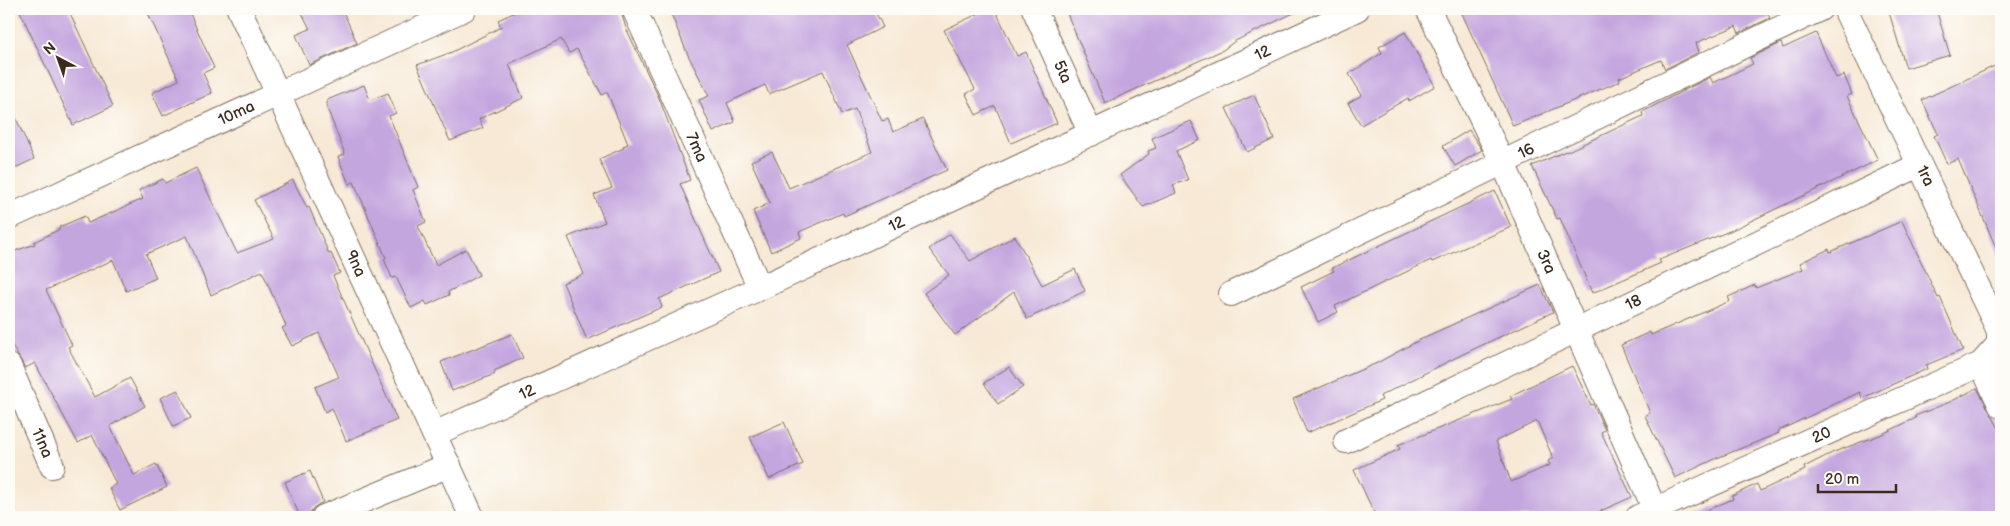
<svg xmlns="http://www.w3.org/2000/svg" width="2010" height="526" font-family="'Balsamiq Sans',sans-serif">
  <rect width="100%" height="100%" fill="#fdfcf7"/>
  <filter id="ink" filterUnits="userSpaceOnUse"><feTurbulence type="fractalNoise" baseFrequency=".02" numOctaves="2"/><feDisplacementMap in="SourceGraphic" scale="10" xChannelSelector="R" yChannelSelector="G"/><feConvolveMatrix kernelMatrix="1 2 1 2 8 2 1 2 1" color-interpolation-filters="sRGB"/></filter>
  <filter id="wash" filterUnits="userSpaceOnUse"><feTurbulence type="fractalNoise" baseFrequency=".0096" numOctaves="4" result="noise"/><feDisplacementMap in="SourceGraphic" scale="20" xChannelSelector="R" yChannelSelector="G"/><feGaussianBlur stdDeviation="1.12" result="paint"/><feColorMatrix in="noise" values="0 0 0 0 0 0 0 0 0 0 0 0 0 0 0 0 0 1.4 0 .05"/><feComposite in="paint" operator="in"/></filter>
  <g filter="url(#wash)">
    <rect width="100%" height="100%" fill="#f7e9d5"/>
    <g id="blocks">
      <g fill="#c4a6df" fill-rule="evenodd">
        <path d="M19 9H68L113 106 73 125Z"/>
        <path d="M146 9H188L214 68 203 73 212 93 163 116 152 93 179 80Z"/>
        <path d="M300 9H342L357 43 309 65 296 35 310 29Z"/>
        <path d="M522 9H620L626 28 659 98 690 180 680 184 719 272 659 299 662 307 587 340 563 283 584 274 568 237 605 222 594 195 612 188 599 159 624 148 623 146 628 144 607 92 602 95 577 49 569 53 561 39 509 64 523 98 479 119 483 128 450 141 417 65 452 52 501 27 498 20Z"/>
        <path d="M669 9H874L883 27 847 45 882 121 888 119 893 132 923 119 947 170 844 216 843 213 799 232 801 238 771 252 753 211 770 203 751 161 772 152 789 188 872 152 855 109 842 114 823 71 769 94 765 85 727 103 735 122 713 132 699 100 709 96 688 55Z"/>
        <path d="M988 9H995L1017 56 1026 52 1057 123 1011 143 995 106 976 115 966 94 975 89 944 30Z"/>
        <path d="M1065 9H1302L1235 41 1223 50 1105 103Z"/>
        <path d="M1460 9H1775L1767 12 1770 18 1739 33 1736 26 1696 43 1699 52 1665 69 1661 60 1619 78 1620 81 1513 126Z"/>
        <path d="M1888 9H1936L1950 55 1906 68Z"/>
        <path d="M1405 32 1435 86 1409 101 1408 98 1361 125 1348 103 1362 95 1349 74 1382 53 1379 47Z"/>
        <path d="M1816 33 1836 78 1844 75 1852 94 1847 96 1878 160 1732 230 1659 260 1661 263 1592 293 1560 218 1557 219 1532 166 1566 151V152L1643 116 1642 112 1710 77 1713 83 1753 64 1750 58 1781 43 1783 48Z"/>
        <path d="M2001 63V259L1958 159 1947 164 1934 136 1938 134 1922 100Z"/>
        <path d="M364 85 370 100 388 93 396 113 389 116 418 187 413 190 426 222 418 226 435 263 436 265 466 249 479 275 448 292 449 295 427 305 425 301 411 308 396 277 392 278 384 259 386 258 354 182 349 184 338 157 345 154 327 108V100Z"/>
        <path d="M1254 95 1274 139 1247 152 1226 108Z"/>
        <path d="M9 102 34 159 9 171Z"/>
        <path d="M1191 121 1200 140 1176 151 1188 180 1173 185 1176 193 1143 207 1120 175 1149 154 1148 151 1156 148 1152 138Z"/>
        <path d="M1469 130 1482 150 1455 166 1443 146Z"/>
        <path d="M196 168 237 253 274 239 254 200 293 180 307 208 309 207 329 254 331 253 340 273 333 276 397 420 346 441 332 408 325 412 315 387 339 377 319 333 292 346 282 328 286 326 262 271 211 295 187 236 146 254 156 278 126 291 113 260 46 290 72 345 68 347 95 397 130 378 145 406 110 426 134 475 156 464 167 487 120 510 109 488 116 484 92 435 78 443 35 363 25 368 9 340V253L35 244 34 242 60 229 59 227 85 216 88 223 143 199 139 190 163 179 165 183Z"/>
        <path d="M1495 191 1511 227 1432 262 1431 260 1335 306 1338 312 1318 322 1301 287 1334 271 1332 268Z"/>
        <path d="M1902 221 1938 298 1940 297 1963 350 1926 365 1927 369 1862 398 1860 392 1778 431 1779 433 1717 458 1675 478 1645 416 1650 413 1621 345 1650 332 1651 335 1730 301 1728 297 1755 285 1756 288 1803 269 1800 263 1829 249 1830 252Z"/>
        <path d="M950 234 970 261 1015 236 1042 285 1075 269 1085 291 1027 319 1014 292 955 335 924 293 949 275 929 249Z"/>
        <path d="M1540 285 1553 312 1463 354 1380 396 1382 400 1307 433 1293 399 1377 363 1427 336Z"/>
        <path d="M512 334 523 358 494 371 495 374 452 391 441 362Z"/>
        <path d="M1572 366 1591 405 1593 404 1605 430 1601 432 1632 497 1587 517H1376L1354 470 1400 449 1398 445 1512 399 1510 396ZM1537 421 1553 458 1548 461 1550 465 1511 482 1496 441Z"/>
        <path d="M1009 367 1023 387 998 404 984 383Z"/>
        <path d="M1977 388 2001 432V517H1690L1733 499 1732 496 1757 484 1760 491 1805 470 1804 467 1834 452 1880 435 1916 418 1915 416 1952 401Z"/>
        <path d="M178 390 191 418 173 426 160 398Z"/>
        <path d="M784 422 803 464 769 479 750 437Z"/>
        <path d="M310 471 323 502 313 508 311 513 300 517 285 482Z"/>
      </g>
    </g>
  </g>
  <g filter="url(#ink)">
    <use href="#blocks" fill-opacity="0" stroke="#7d6d5e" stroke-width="1"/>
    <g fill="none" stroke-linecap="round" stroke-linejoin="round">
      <g stroke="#7d6d5e" stroke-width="26">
        <g id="minor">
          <path id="s1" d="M239 9 472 517"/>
          <path id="s2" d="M634 9 760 288"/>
          <path id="s3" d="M1034 9 1091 134"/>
          <path id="s4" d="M1428 9 1503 163 1658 517"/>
          <path id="s5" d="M9 217 464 9"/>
          <path id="s6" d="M1231 294 1820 9"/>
          <path d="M1981 364 2001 406"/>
          <path id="s7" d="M9 366 52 466"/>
          <path id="s8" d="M434 434 760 288 1357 9"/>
          <path id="s9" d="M1346 441 1919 165"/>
          <path d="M324 517 449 465"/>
          <path id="s10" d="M1638 517 1981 364 1999 344V331L1845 9"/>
        </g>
      </g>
      <use href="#minor" stroke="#fff" stroke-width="24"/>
    </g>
  </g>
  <g text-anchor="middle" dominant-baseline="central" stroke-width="5" stroke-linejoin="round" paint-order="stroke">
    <g font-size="16" fill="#3b2a1e" stroke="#fdfcf7">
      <text stroke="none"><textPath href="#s8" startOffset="912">12</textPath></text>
      <text stroke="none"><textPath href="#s3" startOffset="69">5ta</textPath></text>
      <text stroke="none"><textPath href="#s5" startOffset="250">10ma</textPath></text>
      <text stroke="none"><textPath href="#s2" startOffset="152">7ma</textPath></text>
      <text stroke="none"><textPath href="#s6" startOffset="328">16</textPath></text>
      <text transform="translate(1925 176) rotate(64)">1ra</text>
      <text stroke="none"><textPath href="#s8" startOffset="508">12</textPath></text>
      <text stroke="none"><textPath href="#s4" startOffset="279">3ra</textPath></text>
      <text stroke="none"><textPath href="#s1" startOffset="280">9na</textPath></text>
      <text stroke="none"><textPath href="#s9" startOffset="319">18</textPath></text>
      <text stroke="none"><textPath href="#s8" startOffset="102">12</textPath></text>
      <text stroke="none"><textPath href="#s10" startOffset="201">20</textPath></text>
      <text stroke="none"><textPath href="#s7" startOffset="84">11na</textPath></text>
    </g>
  </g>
  <rect width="2010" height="526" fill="none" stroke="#fdfcf7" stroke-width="30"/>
  <g transform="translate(58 58) rotate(319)" stroke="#fdfcf7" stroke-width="4" paint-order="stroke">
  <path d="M0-4L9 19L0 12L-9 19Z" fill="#3b2a1e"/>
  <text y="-8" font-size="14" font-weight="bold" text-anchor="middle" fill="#3b2a1e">N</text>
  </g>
  <path d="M1818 484v8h78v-8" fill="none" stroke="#3b2a1e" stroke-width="2.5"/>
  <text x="1825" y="484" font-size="15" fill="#3b2a1e" stroke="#fdfcf7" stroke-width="4" paint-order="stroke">20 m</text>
</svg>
